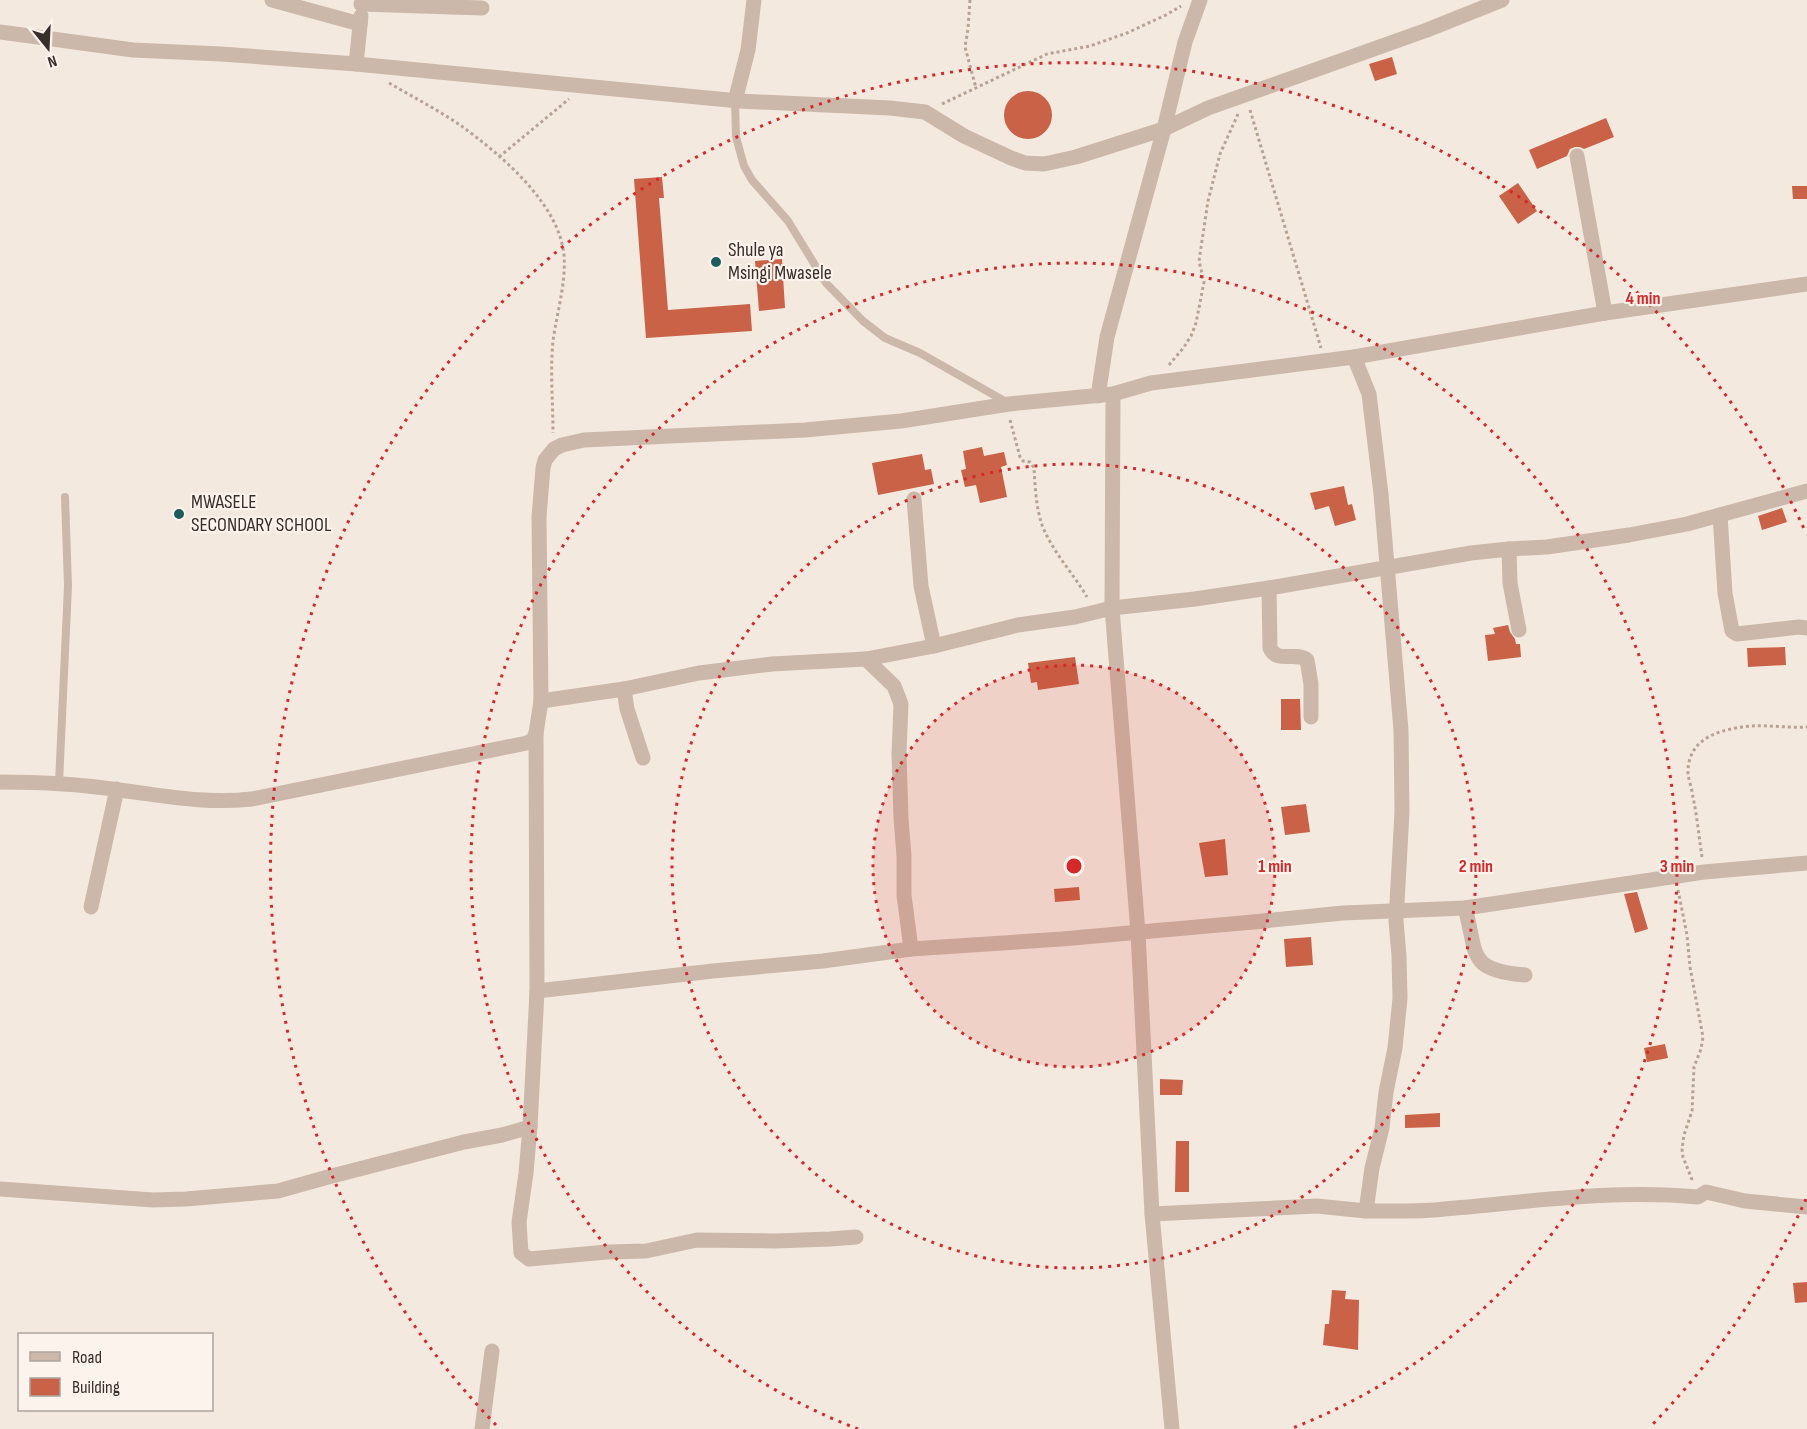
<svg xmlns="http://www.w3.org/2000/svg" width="1807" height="1429" font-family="'Sofia Sans Condensed',sans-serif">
  <rect width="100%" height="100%" fill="#f4e9df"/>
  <g fill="#c96247">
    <path d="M1392 57 1397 74 1375 81 1369 64Z"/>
    <circle cx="1028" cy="115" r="24"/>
    <path d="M1606 118 1614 137 1584 149 1580 147H1575L1570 149 1567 156 1537 169 1529 150Z"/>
    <path d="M662 177 664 198H659L668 310 750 304 752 331 646 338 634 179Z"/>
    <path d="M1518 183 1537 211 1518 224 1499 196Z"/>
    <path d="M1792 186H1807V199H1793Z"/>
    <path d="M782 259 785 308 759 311 755 261Z"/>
    <path d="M982 447 984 456 1004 452 1007 465 1001 467 1007 497 980 503 976 485 965 487 961 470 966 469 963 451Z"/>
    <path d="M922 454 925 470 931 469 934 484 878 495 872 463Z"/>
    <path d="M1344 486 1348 505 1352 504 1356 520 1335 526 1329 506 1315 510 1310 493Z"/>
    <path d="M1782 508 1787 522 1762 530 1758 516Z"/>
    <path d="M1508 625 1510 632 1515 639 1516 644H1520L1521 657 1488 661 1485 635 1495 634 1493 628Z"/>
    <path d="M1785 647 1786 665 1748 667 1747 648Z"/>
    <path d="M1075 657 1079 684 1038 690 1037 682 1031 683 1028 663Z"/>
    <path d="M1281 699H1300L1301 730H1281Z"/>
    <path d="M1306 804 1310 832 1285 835 1281 807Z"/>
    <path d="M1225 839 1228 875 1205 877 1199 843Z"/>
    <path d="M1079 887 1080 900 1055 902 1054 889Z"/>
    <path d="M1637 892 1648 929 1635 933 1624 894Z"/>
    <path d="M1311 937 1313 965 1286 967 1284 939Z"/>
    <path d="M1665 1044 1668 1058 1647 1062 1644 1048Z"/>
    <path d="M1160 1079 1183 1080 1182 1095H1160Z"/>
    <path d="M1440 1113V1127L1405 1128V1115Z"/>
    <path d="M1176 1141H1189V1192H1175Z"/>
    <path d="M1807 1282V1302L1795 1303 1793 1283Z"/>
    <path d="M1332 1290 1346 1291 1345 1299 1359 1300 1358 1350 1323 1345 1325 1324H1329Z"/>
  </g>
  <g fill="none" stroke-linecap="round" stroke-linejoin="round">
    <g stroke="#b8a294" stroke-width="3" stroke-dasharray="3 3" stroke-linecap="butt">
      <path d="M970 0 968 29 965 47 976 88"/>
      <path d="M389 83C413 97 438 110 460 125 500 154 559 203 564 255 566 284 557 312 553 341 550 371 553 402 553 433"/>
      <path d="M942 104 1047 54 1090 46 1127 33 1166 15 1181 6"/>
      <path d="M1250 110 1321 348"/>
      <path d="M499 157 569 99"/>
      <path d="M1169 365 1184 347 1191 336 1196 323 1204 282 1199 261 1208 201 1220 154 1238 114"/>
      <path d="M1010 420 1020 457 1023 461 1030 462 1034 468C1035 486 1036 507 1042 525 1052 551 1073 573 1087 597"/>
      <path d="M1702 857C1699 837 1697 816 1693 797 1692 789 1689 781 1688 774 1687 737 1721 729 1751 726 1769 725 1788 728 1807 727"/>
      <path d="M1678 890 1687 935 1690 967 1703 1037 1701 1049 1694 1067 1692 1111 1684 1135 1682 1149 1683 1157 1693 1182"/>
    </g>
    <g stroke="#ccb8aa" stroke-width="8">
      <path d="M735 101 736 137 744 166 752 180 788 221 826 283 863 321 885 338 920 353 1008 403"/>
      <path d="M59 783 68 586 65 497"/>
    </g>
    <g stroke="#ccb8aa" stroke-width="15">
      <path d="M272 0 360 24"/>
      <path d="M361 4 482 8"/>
      <path d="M0 32 133 50 221 54 356 64 739 101 890 108 925 112 964 136 1011 158 1025 163 1044 164 1076 157 1164 129 1208 108 1427 30 1502 0"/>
      <path d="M356 64 361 16"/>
      <path d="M735 101 748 50 754 0"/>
      <path d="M1577 156 1605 313"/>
      <path d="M1354 357 1369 394 1381 494 1401 730 1402 812 1396 921 1399 956 1400 998 1395 1048 1386 1092 1382 1128 1372 1168 1366 1211C1392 1211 1419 1212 1445 1209 1529 1202 1613 1189 1698 1197L1706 1192 1745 1201 1807 1207"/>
      <path d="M1113 394 1112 608 1138 932 1152 1214 1172 1429"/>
      <path d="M1098 396 1107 337 1164 129 1185 42 1200 0"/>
      <path d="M914 499 921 586 934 646"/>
      <path d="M1720 515 1725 593 1732 631 1737 634 1799 627 1807 628"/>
      <path d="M1509 549 1510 583 1519 630"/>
      <path d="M1269 588 1270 648C1277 664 1296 651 1307 660L1311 684V717"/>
      <path d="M866 659 894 686 901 704 899 754 901 818 904 856V895L911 949"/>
      <path d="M624 689 627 709 643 758"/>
      <path d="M541 701 624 689 699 673 772 664 866 659 934 646 1018 625 1075 617 1112 608 1195 599 1269 588 1471 553 1509 549 1547 547 1629 535 1687 524 1807 491"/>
      <path d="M536 733 537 991 530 1127 526 1173 519 1222 521 1253 529 1259 607 1252 646 1251 697 1240 775 1241 830 1239 856 1237"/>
      <path d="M0 782C40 782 80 784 119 790 167 796 204 804 252 799L527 743 533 740 536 733 541 701 539 517 543 468 545 460 554 449 562 445 584 440 805 430 901 421 1009 404 1113 394 1151 383 1354 357 1605 313 1807 284"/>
      <path d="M91 907 117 789"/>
      <path d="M1465 908C1478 954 1466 970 1525 975"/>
      <path d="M537 991 713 971 823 961 911 949 1062 939 1253 922 1343 913 1465 908 1704 872 1807 863"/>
      <path d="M0 1189 153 1200 186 1199 278 1191 328 1177 464 1142 502 1135 530 1127"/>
      <path d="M1152 1214 1317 1206 1366 1211"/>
      <path d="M482 1429 492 1351"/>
    </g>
  </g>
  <circle cx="1074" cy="866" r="201" fill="#d62828" fill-opacity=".12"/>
  <g fill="none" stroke="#d62828" stroke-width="3" stroke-dasharray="3 6">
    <circle cx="1074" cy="866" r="201"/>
    <circle cx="1074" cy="866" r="402"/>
    <path d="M858 1429A603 603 0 1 1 1290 1429"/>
    <path d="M1806 1199A804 804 0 0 1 1652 1425M496 1425A804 804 0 1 1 1806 533"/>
  </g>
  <g fill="#1e5b5d" stroke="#fbf3ec" stroke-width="2">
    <circle cx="716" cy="262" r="6"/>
    <circle cx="179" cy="514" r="6"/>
  </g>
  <g text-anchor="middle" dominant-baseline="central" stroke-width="4.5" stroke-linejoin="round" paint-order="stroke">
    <g font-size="20" fill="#3a2e2a" stroke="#fbf3ec" text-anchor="start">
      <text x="728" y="250">Shule ya<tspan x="728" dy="23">Msingi Mwasele</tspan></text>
      <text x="191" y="502">MWASELE<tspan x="191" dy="23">SECONDARY SCHOOL</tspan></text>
    </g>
  </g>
  <circle cx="1074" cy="866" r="9" fill="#d62828" stroke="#fbf3ec" stroke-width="3"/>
  <g font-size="18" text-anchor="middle" font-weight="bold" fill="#d62828" stroke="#fbf3ec" stroke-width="4.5" stroke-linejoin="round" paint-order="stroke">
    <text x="1643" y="304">4 min</text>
    <text x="1275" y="872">1 min</text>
    <text x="1476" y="872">2 min</text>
    <text x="1677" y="872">3 min</text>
  </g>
  <rect x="18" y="1333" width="195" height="78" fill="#fbf3ec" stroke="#aea49e" stroke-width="1.5"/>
  <rect x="30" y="1352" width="30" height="9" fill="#ccb8aa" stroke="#aea49e" stroke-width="1.5"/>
  <text x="72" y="1363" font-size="18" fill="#3a2e2a">Road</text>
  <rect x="30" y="1378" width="30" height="18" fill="#c96247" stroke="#aea49e" stroke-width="1.5"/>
  <text x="72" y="1393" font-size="18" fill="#3a2e2a">Building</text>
  <g transform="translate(48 48) rotate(162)" stroke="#fbf3ec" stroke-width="4.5" paint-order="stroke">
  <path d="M0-4.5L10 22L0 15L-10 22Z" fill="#3a2e2a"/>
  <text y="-9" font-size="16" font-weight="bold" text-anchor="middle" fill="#3a2e2a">N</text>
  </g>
</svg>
